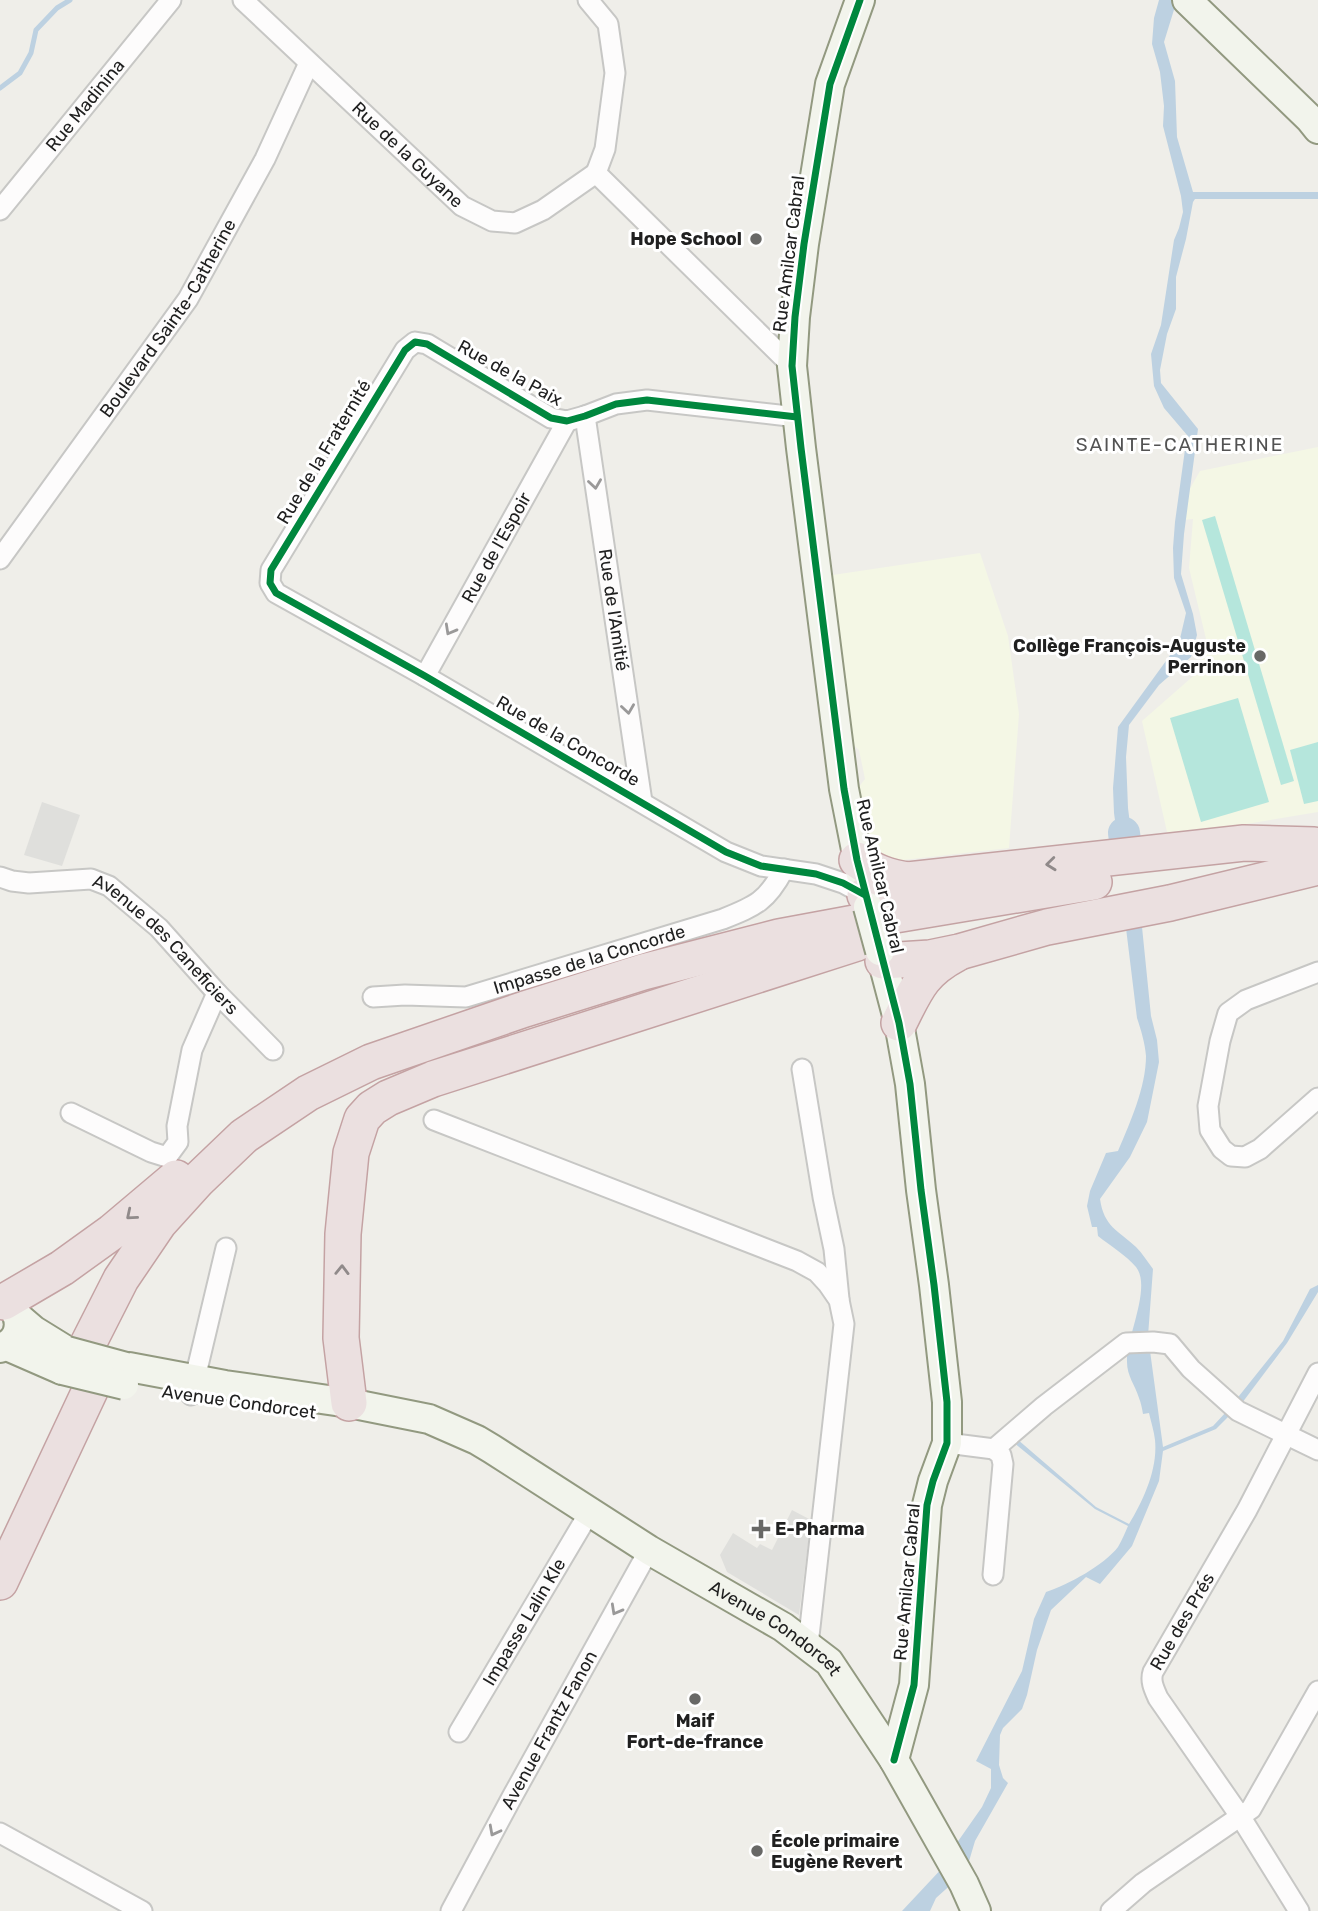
<svg xmlns="http://www.w3.org/2000/svg" width="1318" height="1911" font-family="Rubik,sans-serif">
  <rect width="100%" height="100%" fill="#efeee9"/>
  <g fill="#f4f7e5">
    <path d="M1318 447V812L1205 831 1167 832 1142 721 1199 671 1206 639 1189 568 1193 519 1182 520 1180 506 1200 471Z"/>
    <path d="M980 553 1008 636 1019 714 1009 848 894 861 864 843 858 788 865 779 859 750 848 740 826 576Z"/>
  </g>
  <g fill="#b5e6dc">
    <path d="M1215 516 1294 781 1281 785 1202 520Z"/>
    <path d="M1238 698 1269 802 1201 822 1170 718Z"/>
    <path d="M1318 742V801L1304 804 1290 750Z"/>
  </g>
  <g fill="#dfdfdc">
    <path d="M42 802 80 815 62 866 24 855Z"/>
    <path d="M792 1510 811 1520 799 1615 727 1572 720 1555 733 1533 757 1548 760 1544 772 1550Z"/>
  </g>
  <g fill="#bdd1e1">
    <path d="M1159 0H1177L1164 42 1175 81 1177 137 1193 192H1318V199H1195L1193 202 1186 239 1176 277V309L1167 334 1160 370 1161 383 1198 429 1184 534 1181 574 1193 614 1197 635 1191 657 1159 685 1129 725 1126 757 1128 808 1131 832 1117 835 1114 813 1113 788 1118 727 1179 643 1186 613 1174 578 1173 548 1175 522 1187 435 1164 408 1154 386 1151 354 1161 325 1174 240 1179 228 1183 212 1181 196 1163 126 1164 106 1160 72 1152 44 1154 18Z"/>
    <path d="M1141 917 1151 1016 1157 1040 1159 1062 1147 1122 1130 1157 1100 1199C1104 1227 1118 1230 1136 1247 1142 1253 1147 1261 1153 1269L1148 1336 1163 1447 1213 1426 1227 1411 1283 1341 1310 1289 1318 1285V1292L1287 1343 1242 1403 1216 1429 1163 1451 1159 1481 1132 1546 1100 1584 1086 1577 1051 1610 1037 1650 1027 1695 1022 1709 1003 1728 1000 1735 999 1765 1003 1778 1008 1783 975 1841 967 1868 955 1881 936 1898 930 1911H902L946 1864 954 1847 982 1807 991 1788V1769L976 1761 1022 1671 1034 1619 1046 1592C1068 1585 1104 1565 1118 1547 1122 1540 1125 1533 1128 1526L1095 1509 1013 1442 1017 1439 1096 1507 1129 1524C1143 1501 1158 1469 1155 1440 1154 1431 1151 1422 1149 1413L1143 1414C1142 1408 1141 1403 1139 1398 1135 1385 1127 1376 1127 1362 1126 1338 1152 1287 1136 1267 1127 1256 1109 1245 1098 1236L1097 1227H1092L1087 1206 1090 1191 1106 1153 1118 1151C1130 1123 1146 1087 1146 1056 1145 1043 1141 1030 1137 1018L1125 920Z"/>
  </g>
  <g fill="none" stroke-linecap="round" stroke-linejoin="round">
    <path stroke="#bdd1e1" stroke-width="5" d="M0 88 20 73 31 53 36 30 57 8 70 0"/>
    <path stroke="#bdd1e1" stroke-width="32" d="M1124 833 1126 848"/>
    <g stroke="#c7c7c5" stroke-width="23">
      <g id="street">
        <path id="s1" d="M243 0 462 206 492 221 515 223 543 210 596 173"/>
        <path d="M588 0 608 24 615 73 605 149 596 173"/>
        <path d="M596 173 792 366"/>
        <path id="s2" d="M0 210 171 0"/>
        <path id="s3" d="M585 416 642 802"/>
        <path d="M797 417 647 400 616 404 585 416 567 421 551 418 427 344 415 342 405 350 271 570 270 583 276 593 425 676 726 852 761 866 816 874 843 883 865 895"/>
        <path id="s4" d="M0 559 188 299 265 159 309 63"/>
        <path id="s5" d="M425 676 567 421"/>
        <path id="s6" d="M0 877 12 881 29 883 91 879 109 886 159 928 217 993 273 1050"/>
        <path d="M1318 972 1246 1000 1228 1013 1220 1041 1208 1106 1210 1130 1222 1149 1231 1156 1245 1157 1260 1149 1318 1098"/>
        <path id="s7" d="M373 997 405 995 466 997 723 919C756 906 767 901 784 869"/>
        <path d="M802 1069 823 1197 834 1249 839 1299"/>
        <path d="M71 1113 151 1152 167 1157 178 1142 177 1126 192 1050 217 993"/>
        <path d="M434 1120 797 1261 817 1272 828 1284 839 1300 844 1324 808 1645"/>
        <path d="M191 1395 226 1248"/>
        <path d="M947 1443 994 1449 1044 1406 1126 1343 1153 1342 1170 1344 1191 1369 1238 1411 1318 1450"/>
        <path d="M993 1575 1003 1464 1001 1455 994 1449"/>
        <path id="s8" d="M459 1732 589 1513"/>
        <path d="M0 1833 142 1911"/>
        <path id="s9" d="M451 1911 512 1797 649 1550"/>
        <path d="M1111 1911 1143 1883 1251 1809 1318 1691"/>
        <path id="s10" d="M1299 1911 1240 1816 1158 1698C1154 1689 1150 1681 1153 1672L1247 1510 1318 1373"/>
      </g>
    </g>
    <g stroke="#929980" stroke-width="32">
      <g id="secondary">
        <path d="M860 0 830 84 804 244 795 317 792 366 801 448 844 789 862 880"/>
        <path d="M1187 0 1310 119 1318 129"/>
        <path d="M880 951 899 1023 910 1084 921 1190 934 1285 947 1402V1443L933 1481 927 1505 914 1685 894 1760"/>
        <path d="M0 1300C25 1309 25 1340 0 1348"/>
        <path d="M19 1318 33 1330 67 1351"/>
        <path d="M7 1346 62 1370"/>
        <path id="s11" d="M129 1367 225 1385 349 1403 429 1419 477 1440 492 1449 649 1550 783 1627 829 1662 894 1760 964 1884 976 1911"/>
      </g>
    </g>
    <g stroke="#c4a2a3" stroke-width="38">
      <g id="highway">
        <path d="M857 860C874 872 888 877 908 880"/>
        <path d="M865 895 908 880 1244 843 1314 845"/>
        <path d="M883 917 1094 882"/>
        <path d="M883 961 930 958 959 952 1047 927 1170 903 1318 867"/>
        <path d="M899 1023C916 989 922 972 956 954"/>
        <path d="M4 1302 62 1268 112 1232 176 1178"/>
        <path d="M87 1346 121 1279 159 1223 198 1180 244 1136 308 1093 371 1062 525 1009 643 972 779 937 860 922"/>
        <path d="M349 1403 341 1338 343 1234 351 1153 362 1119 372 1108 388 1098 433 1079 857 943"/>
        <path d="M0 1582 94 1382"/>
      </g>
    </g>
    <use href="#street" stroke="#fdfcfc" stroke-width="19"/>
    <use href="#secondary" stroke="#f2f4ec" stroke-width="28"/>
    <use href="#highway" stroke="#ebe0e0" stroke-width="35"/>
    <g stroke="#929980" stroke-width="32" stroke-linecap="butt">
      <g id="secondary-bridge">
        <path d="M868 907 880 951"/>
        <path d="M67 1351 126 1367"/>
        <path d="M62 1370 124 1385"/>
      </g>
    </g>
    <use href="#secondary-bridge" stroke="#f2f4ec" stroke-width="28"/>
    <g stroke="#fff" stroke-width="11">
      <g id="cycleway">
        <path d="M860 0 830 84 804 244 795 317 792 366 801 448 844 789 857 860 899 1023 910 1084 921 1190 934 1285 947 1402V1443L933 1481 927 1505 914 1685 894 1760"/>
        <path d="M797 417 647 400 616 404 585 416 567 421 551 418 427 344 415 342 405 350 271 570 270 583 276 593 425 676 726 852 761 866 816 874 843 883 865 895"/>
      </g>
    </g>
    <use href="#cycleway" stroke="#00873e" stroke-width="7"/>
  </g>
  <defs><path id="oneway-chevron" d="M-2-3.5L2.5 0L-2 3.5" fill="none" stroke-width="1.6" stroke-linecap="round" stroke-linejoin="round" transform="scale(1.75)"/></defs>
  <g stroke="#9a9999">
    <use href="#oneway-chevron" transform="translate(595 484) rotate(82)"/>
    <use href="#oneway-chevron" transform="translate(450 630) rotate(119)"/>
    <use href="#oneway-chevron" transform="translate(628 709) rotate(82)"/>
    <use href="#oneway-chevron" transform="translate(616 1610) rotate(119)"/>
    <use href="#oneway-chevron" transform="translate(494 1831) rotate(118)"/>
  </g>
  <g stroke="#908a8a">
    <use href="#oneway-chevron" transform="translate(1051 864) rotate(174)"/>
    <use href="#oneway-chevron" transform="translate(131 1215) rotate(140)"/>
    <use href="#oneway-chevron" transform="translate(342 1270) rotate(-89)"/>
  </g>
  <g fill="#686866" stroke="#fff" stroke-width="2.5">
    <circle cx="756" cy="239" r="7"/>
    <circle cx="1260" cy="656" r="7"/>
    <path d="M757.5 1518.5h7v7h7v7h-7v7h-7v-7h-7v-7h7z"/>
    <circle cx="695" cy="1699" r="7"/>
    <circle cx="757" cy="1851" r="7"/>
  </g>
  <g text-anchor="middle" dominant-baseline="central" stroke-width="6" stroke-linejoin="round" paint-order="stroke">
    <g font-size="18" fill="#202020" stroke="#fff">
      <text stroke="none"><textPath href="#s2" startOffset="135">Rue Madinina</textPath></text>
      <text stroke="none"><textPath href="#s1" startOffset="226">Rue de la Guyane</textPath></text>
      <text transform="translate(789 254) rotate(-83)">Rue Amilcar Cabral</text>
      <text stroke="none"><textPath href="#s4" startOffset="294">Boulevard Sainte-Catherine</textPath></text>
      <text transform="translate(510 373) rotate(29)">Rue de la Paix</text>
      <text transform="translate(324 452) rotate(-59)">Rue de la Fraternité</text>
      <text stroke="none"><textPath href="#s5" startOffset="147">Rue de l'Espoir</textPath></text>
      <text stroke="none"><textPath href="#s3" startOffset="196">Rue de l'Amitié</textPath></text>
      <text transform="translate(568 741) rotate(30)">Rue de la Concorde</text>
      <text transform="translate(880 876) rotate(77)">Rue Amilcar Cabral</text>
      <text stroke="none"><textPath href="#s6" startOffset="192">Avenue des Caneficiers</textPath></text>
      <text stroke="none"><textPath href="#s7" startOffset="222">Impasse de la Concorde</textPath></text>
      <text transform="translate(239 1402) rotate(8)">Avenue Condorcet</text>
      <text transform="translate(907 1582) rotate(-85)">Rue Amilcar Cabral</text>
      <text stroke="none"><textPath href="#s8" startOffset="128">Impasse Lalin Kle</textPath></text>
      <text stroke="none"><textPath href="#s10" startOffset="341">Rue des Prés</textPath></text>
      <text stroke="none"><textPath href="#s11" startOffset="710">Avenue Condorcet</textPath></text>
      <text stroke="none"><textPath href="#s9" startOffset="206">Avenue Frantz Fanon</textPath></text>
    </g>
    <g font-size="18" font-weight="bold" fill="#202020" stroke="#fff" text-anchor="end">
      <text x="742" y="239">Hope School</text>
      <text x="1246" y="646">Collège François-Auguste<tspan x="1246" dy="21">Perrinon</tspan></text>
      <text x="775" y="1529" text-anchor="start">E-Pharma</text>
      <text x="695" y="1721" text-anchor="middle">Maif<tspan x="695" dy="21">Fort-de-france</tspan></text>
      <text x="771" y="1841" text-anchor="start">École primaire<tspan x="771" dy="21">Eugène Revert</tspan></text>
    </g>
    <g font-size="19" letter-spacing="2" fill="#535353" stroke="#fff">
      <text x="1180" y="444">SAINTE-CATHERINE</text>
    </g>
  </g>
</svg>
